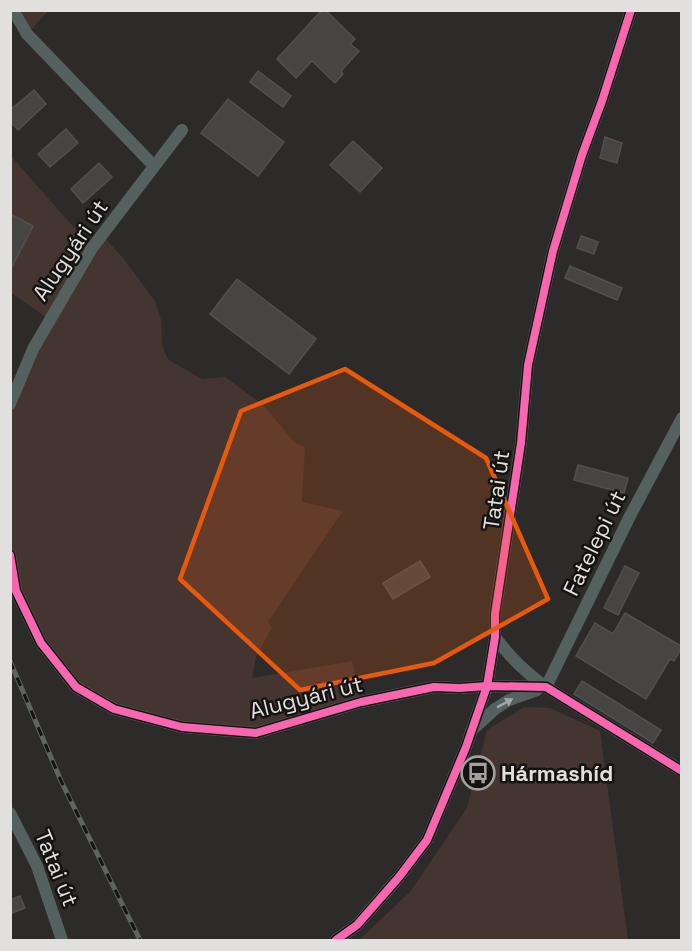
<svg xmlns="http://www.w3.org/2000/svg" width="692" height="951" font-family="'Space Grotesk',sans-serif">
  <rect width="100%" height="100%" fill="#2c2b2a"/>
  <g fill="#453531">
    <path d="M13 11H48L27 34Z"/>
    <path d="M10 155 92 248 102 235 123 258 155 301 161 320 162 344 165 353 169 360 202 379 225 377 263 405 294 442 305 447 302 502 343 511 268 622 272 628 256 656 252 678 352 661 361 702 256 733 182 727 114 709 76 687 41 643 16 591 11 555 10 404 49 319 11 293Z"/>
    <path d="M525 707 550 708 600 731 628 940H359L410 892 467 808 487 730Z"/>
  </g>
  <g fill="#464544" stroke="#51504f" stroke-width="1.5">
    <path d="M322 10H325L355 39 350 44 359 51 341 71 343 74 335 83 312 61 296 78 277 59Z"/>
    <path d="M258 71 291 96 283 107 250 82Z"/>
    <path d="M34 90 46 104 18 130 10 121V110Z"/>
    <path d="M228 99 284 142 258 176 201 133Z"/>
    <path d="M66 129 78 143 50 167 38 154Z"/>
    <path d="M605 137 622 143 617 163 600 158Z"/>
    <path d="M353 141 382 168 360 192 330 165Z"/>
    <path d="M99 163 112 177 83 203 71 189Z"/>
    <path d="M10 214 33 226 10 271Z"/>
    <path d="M581 236 598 242 594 254 577 248Z"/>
    <path d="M570 266 622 288 617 300 565 278Z"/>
    <path d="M237 279 316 339 289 374 210 314Z"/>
    <path d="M578 465 628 478 624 493 574 480Z"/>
    <path d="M420 561 430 577 393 599 383 583Z"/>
    <path d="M625 566 639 573 618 615 604 608Z"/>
    <path d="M625 613 681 646V649L674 661 670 659 646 699 576 656 595 623 613 634Z"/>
    <path d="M582 681 661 730 653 743 574 694Z"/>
    <path d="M20 896 25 908 10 914V900Z"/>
  </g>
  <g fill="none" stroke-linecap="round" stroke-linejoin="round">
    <g stroke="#54615e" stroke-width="12">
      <path d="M13 10 27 34 154 166"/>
      <path d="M10 404 33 349 92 248 182 130"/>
      <path d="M10 555 16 591 41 643 76 687 114 709 182 727 256 733 361 702 434 687 460 688 487 686 546 687"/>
      <path d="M495 637C511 658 524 671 546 687L682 771"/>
      <path d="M546 687 630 516 682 418"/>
      <path d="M471 731 495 709 509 700 537 690"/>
      <path d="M10 813 37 866 62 940"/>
      <path d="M336 940 357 925 399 877 427 840 466 747 487 686 495 637V614L521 443 528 365 553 251 582 155 602 101 631 10"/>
    </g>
    <g stroke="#5f6463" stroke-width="5">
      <path id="rail" d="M10 661 61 781 140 940"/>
    </g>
    <use href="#rail" stroke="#141312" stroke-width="3" stroke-dasharray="9" stroke-linecap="butt"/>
    <g stroke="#141312" stroke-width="11">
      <g id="cycleway">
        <path d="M10 555 16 591 41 643 76 687 114 709 182 727 256 733 361 702 434 687 460 688 487 686 546 687 682 771"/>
        <path d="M336 940 357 925 399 877 427 840 466 747 487 686 495 637V614L521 443 528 365 553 251 582 155 602 101 631 10"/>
      </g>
    </g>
    <use href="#cycleway" stroke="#f766af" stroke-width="8"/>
  </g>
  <defs><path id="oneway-solid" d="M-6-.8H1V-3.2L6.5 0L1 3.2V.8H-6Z" transform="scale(1.5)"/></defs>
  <use fill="#a2a7a5" href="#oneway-solid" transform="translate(505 703) rotate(-29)"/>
  <path fill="#e8590c" fill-opacity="0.2" stroke="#e8590c" stroke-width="4.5" stroke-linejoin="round" d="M345 369 486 458 548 599 434 663 300 690 180 579 241 411Z"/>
  <defs>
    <g id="bus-ring" transform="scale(1.725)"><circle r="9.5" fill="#141312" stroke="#a2a1a0" stroke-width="1.5"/><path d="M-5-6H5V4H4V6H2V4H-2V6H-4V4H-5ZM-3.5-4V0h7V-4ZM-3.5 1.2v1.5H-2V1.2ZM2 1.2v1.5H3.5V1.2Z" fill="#a2a1a0"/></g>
  </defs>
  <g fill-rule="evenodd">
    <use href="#bus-ring" x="478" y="773"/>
  </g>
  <g text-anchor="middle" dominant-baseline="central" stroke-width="5" stroke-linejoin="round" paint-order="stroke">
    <g font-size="22" fill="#e2e0df" stroke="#141312">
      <text transform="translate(70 250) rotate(-56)">Alugyári út</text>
      <text transform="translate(496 490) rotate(-82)">Tatai út</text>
      <text transform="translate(594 543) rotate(-64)">Fatelepi út</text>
      <text transform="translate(306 697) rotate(-14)">Alugyári út</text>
      <text transform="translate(57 868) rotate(68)">Tatai út</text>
    </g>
    <g font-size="22" font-weight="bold" fill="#e2e0df" stroke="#141312" text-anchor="start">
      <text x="501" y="773">Hármashíd</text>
    </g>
  </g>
  <rect width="692" height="951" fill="none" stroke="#e2e0df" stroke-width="24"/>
</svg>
